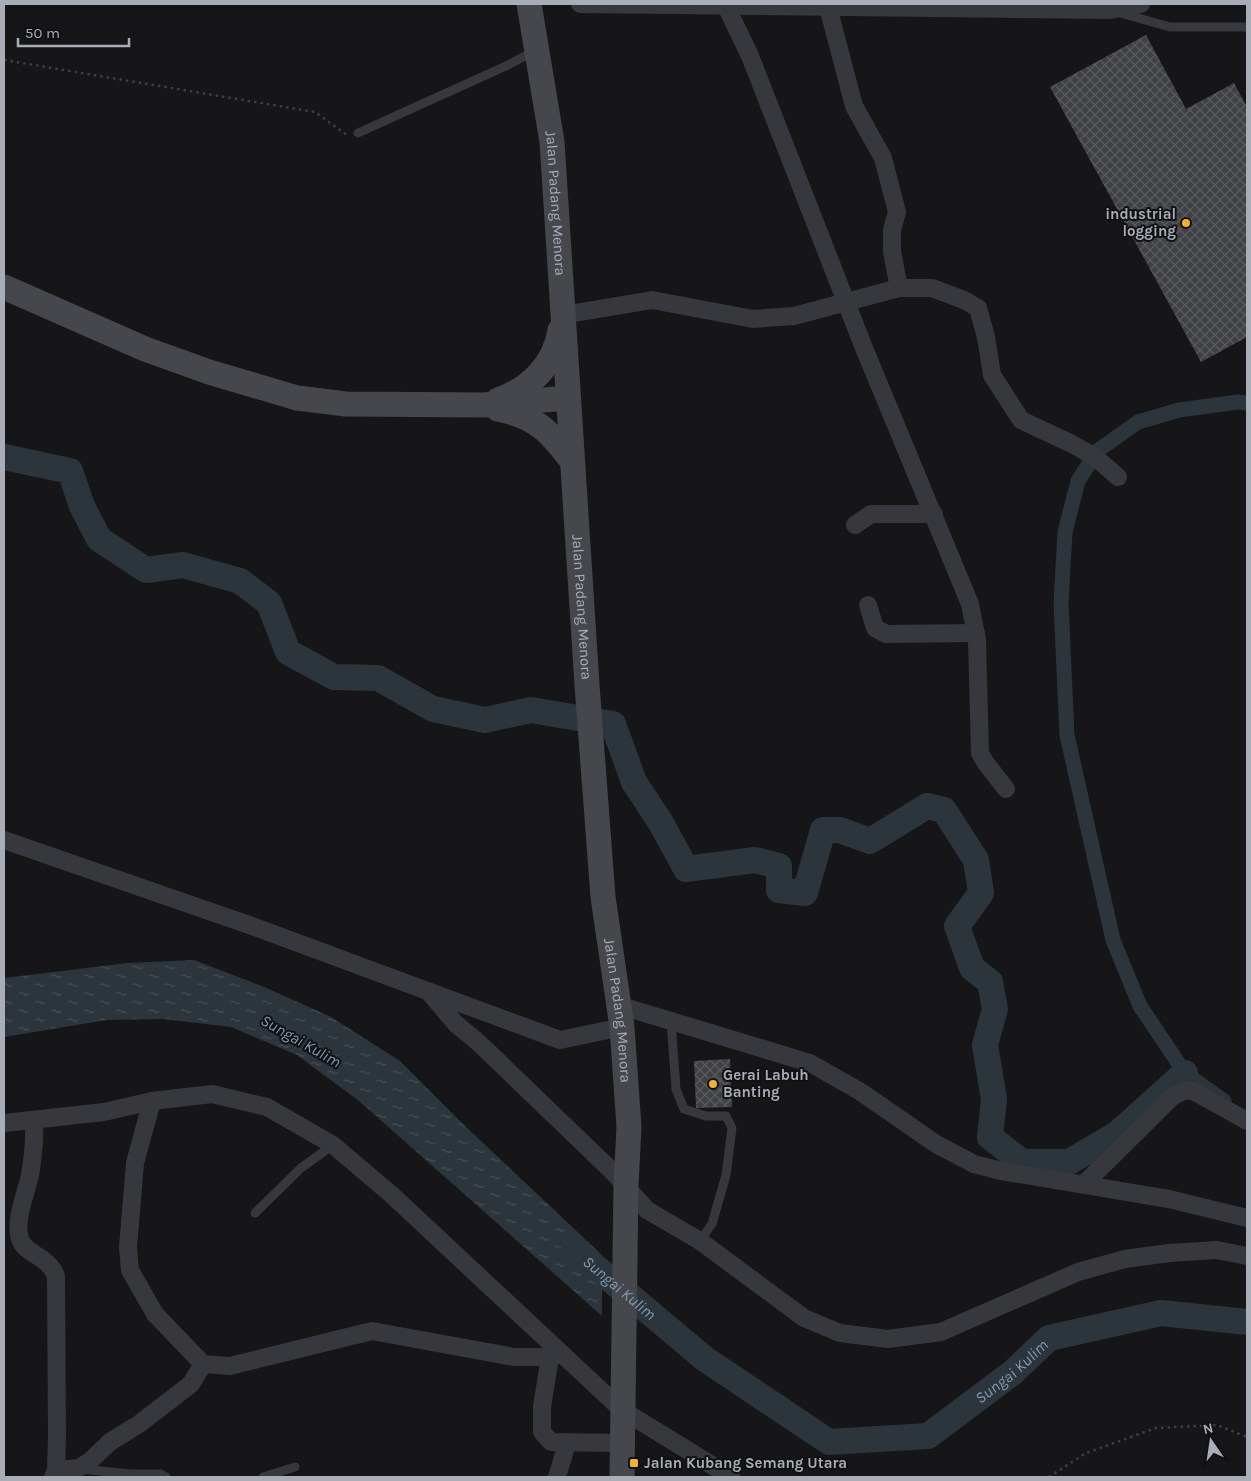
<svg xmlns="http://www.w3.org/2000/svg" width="1251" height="1481" font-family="Karla,sans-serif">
  <defs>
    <pattern id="water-ripples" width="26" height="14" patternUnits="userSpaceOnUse" patternTransform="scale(1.25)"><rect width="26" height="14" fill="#2c353c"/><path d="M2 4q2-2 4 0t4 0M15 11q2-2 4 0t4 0" fill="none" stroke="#485056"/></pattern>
    <pattern id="building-cross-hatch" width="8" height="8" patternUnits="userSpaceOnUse" patternTransform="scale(1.25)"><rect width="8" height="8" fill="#404145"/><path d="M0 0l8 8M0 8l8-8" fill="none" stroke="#595a5e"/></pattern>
  </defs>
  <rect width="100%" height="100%" fill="#161618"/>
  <path fill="url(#water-ripples)" d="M194 960 262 986 331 1017 400 1061 465 1126 602 1255V1316L359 1101 297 1055 231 1027 163 1019 107 1020 4 1037V978L128 963Z"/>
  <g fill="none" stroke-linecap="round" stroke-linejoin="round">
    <path stroke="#2c353c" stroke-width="15" d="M1224 1101 1185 1073 1140 1006 1113 940 1067 735 1061 604 1065 532 1078 481 1097 451 1138 422 1179 410 1238 402 1247 403"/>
    <g stroke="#2c353c" stroke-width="26">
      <path d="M4 457 70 471 82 506 99 539 146 570 183 565 240 581 269 603 288 652 334 677 378 678 433 709 485 720 531 710 613 724 634 782 661 823 686 869 755 860 779 866V890L805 893 823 830H840L870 841 927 806 944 810 976 860 981 893 957 926 972 968 990 982 995 1009 985 1045 994 1099 990 1137 1022 1162H1069L1117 1134 1185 1073"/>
      <path id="s1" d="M574 1249 705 1359 829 1442 928 1436 1012 1373 1049 1338 1161 1313 1247 1322"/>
    </g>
  </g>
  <g fill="url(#building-cross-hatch)">
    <path d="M1146 35 1186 109 1234 83 1247 107V337L1201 362 1050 87Z"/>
    <path d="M730 1059 732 1107 696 1108 694 1061Z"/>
  </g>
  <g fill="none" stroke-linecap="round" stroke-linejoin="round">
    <g stroke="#3d3f44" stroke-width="2.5" stroke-dasharray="2.5 4" stroke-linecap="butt">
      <path d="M4 60 315 112 347 135"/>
      <path d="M1049 1477 1086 1453 1156 1428 1217 1425 1247 1437"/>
    </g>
    <g stroke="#37383d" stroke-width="9">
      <path d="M1117 12 1170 27H1247"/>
      <path d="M358 133 508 65 534 51"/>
      <path d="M671 1021 676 1089 684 1109 706 1116H726L732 1128 726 1175 712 1224 700 1241"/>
      <path d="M255 1213 301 1168 333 1145"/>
      <path d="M81 1469 130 1474H161L166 1477"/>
      <path d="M263 1477 295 1467"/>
    </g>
    <g stroke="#37383d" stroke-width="18">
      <path d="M580 4 1110 10 1141 4"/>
      <path d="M726 6 750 56 864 348 970 604 977 640 980 753 985 762 1006 789"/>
      <path d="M828 7 854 106 883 158 897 212 892 230V252L899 288"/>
      <path d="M563 315 652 300 753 319 794 316 899 288H932L964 300 978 308 986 337 992 375 1021 420 1072 444 1095 457 1118 477"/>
      <path d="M855 525 871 514H934"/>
      <path d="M868 605 875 628 886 634 976 633"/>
      <path d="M4 840 252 926 560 1040 622 1027"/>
      <path d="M428 991 456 1024 479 1043 613 1172 647 1210 700 1241 804 1318 840 1333 888 1339 941 1332 1078 1272 1125 1259 1169 1253 1217 1250 1247 1256"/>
      <path d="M618 1005 810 1063 861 1092 936 1144 974 1164 1001 1171 1169 1199 1247 1218"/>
      <path d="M152 1101 135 1163 128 1247 130 1270 155 1314 203 1364 230 1366 372 1331 514 1357H550L561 1354"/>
      <path d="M34 1121C35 1139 33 1157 30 1175 26 1194 14 1220 20 1239 25 1255 48 1255 56 1276L57 1435 56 1470 53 1477"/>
      <path d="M4 1123 104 1112 152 1101 212 1094 267 1107 333 1145 392 1195 622 1410 731 1477"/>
      <path d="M1084 1184 1173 1096 1186 1090 1193 1091 1247 1121"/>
      <path d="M550 1357 542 1407V1432L551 1442 622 1443"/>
      <path d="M56 1470 79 1468 90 1461 110 1442 139 1424 191 1384 203 1364"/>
      <path d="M557 1477 567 1444"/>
    </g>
    <g stroke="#45474d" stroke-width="25">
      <path id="s2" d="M529 4 552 142 587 685 603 897 622 1027 629 1127 626 1185 622 1477"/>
      <path d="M4 287 145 349 209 372 297 398 346 404 484 405 568 398"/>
      <path d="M498 400C530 389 555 364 560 330"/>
      <path d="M498 409C537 417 549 431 572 461"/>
    </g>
  </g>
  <g fill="#f2b134" stroke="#111113" stroke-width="2">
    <circle cx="1186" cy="223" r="5"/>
    <circle cx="713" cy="1084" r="5"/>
    <rect x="629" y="1458" width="10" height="10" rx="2.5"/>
  </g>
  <g text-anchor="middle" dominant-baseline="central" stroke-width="4" stroke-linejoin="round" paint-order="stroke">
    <g font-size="15" fill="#a8adb8" stroke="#111113">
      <text stroke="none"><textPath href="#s2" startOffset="201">Jalan Padang Menora</textPath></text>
      <text stroke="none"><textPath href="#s2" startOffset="606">Jalan Padang Menora</textPath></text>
      <text stroke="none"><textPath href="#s2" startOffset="1011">Jalan Padang Menora</textPath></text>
    </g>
    <g font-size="15" font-weight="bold" fill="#a8adb8" stroke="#111113" text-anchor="start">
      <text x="1176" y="214" text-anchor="end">industrial<tspan x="1176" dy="17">logging</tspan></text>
      <text x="723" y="1075">Gerai Labuh<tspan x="723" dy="17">Banting</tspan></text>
      <text x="644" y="1463">Jalan Kubang Semang Utara</text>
    </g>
    <g font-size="16" font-style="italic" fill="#7f9bb3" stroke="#111113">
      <text transform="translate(301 1041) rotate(30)">Sungai Kulim</text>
      <text stroke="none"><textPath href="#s1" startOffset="60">Sungai Kulim</textPath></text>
      <text stroke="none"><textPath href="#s1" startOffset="525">Sungai Kulim</textPath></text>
    </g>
  </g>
  <rect width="1251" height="1481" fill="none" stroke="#a8adb8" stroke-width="10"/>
  <g transform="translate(1211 1441) rotate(347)" stroke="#111113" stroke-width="4" paint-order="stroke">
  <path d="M0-4L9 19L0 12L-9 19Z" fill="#a8adb8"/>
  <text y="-8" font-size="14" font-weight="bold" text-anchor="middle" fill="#a8adb8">N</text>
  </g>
  <path d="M18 38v8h111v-8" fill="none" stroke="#a8adb8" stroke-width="2.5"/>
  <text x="25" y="38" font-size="15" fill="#a8adb8" stroke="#111113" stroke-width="4" paint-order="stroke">50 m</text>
</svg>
